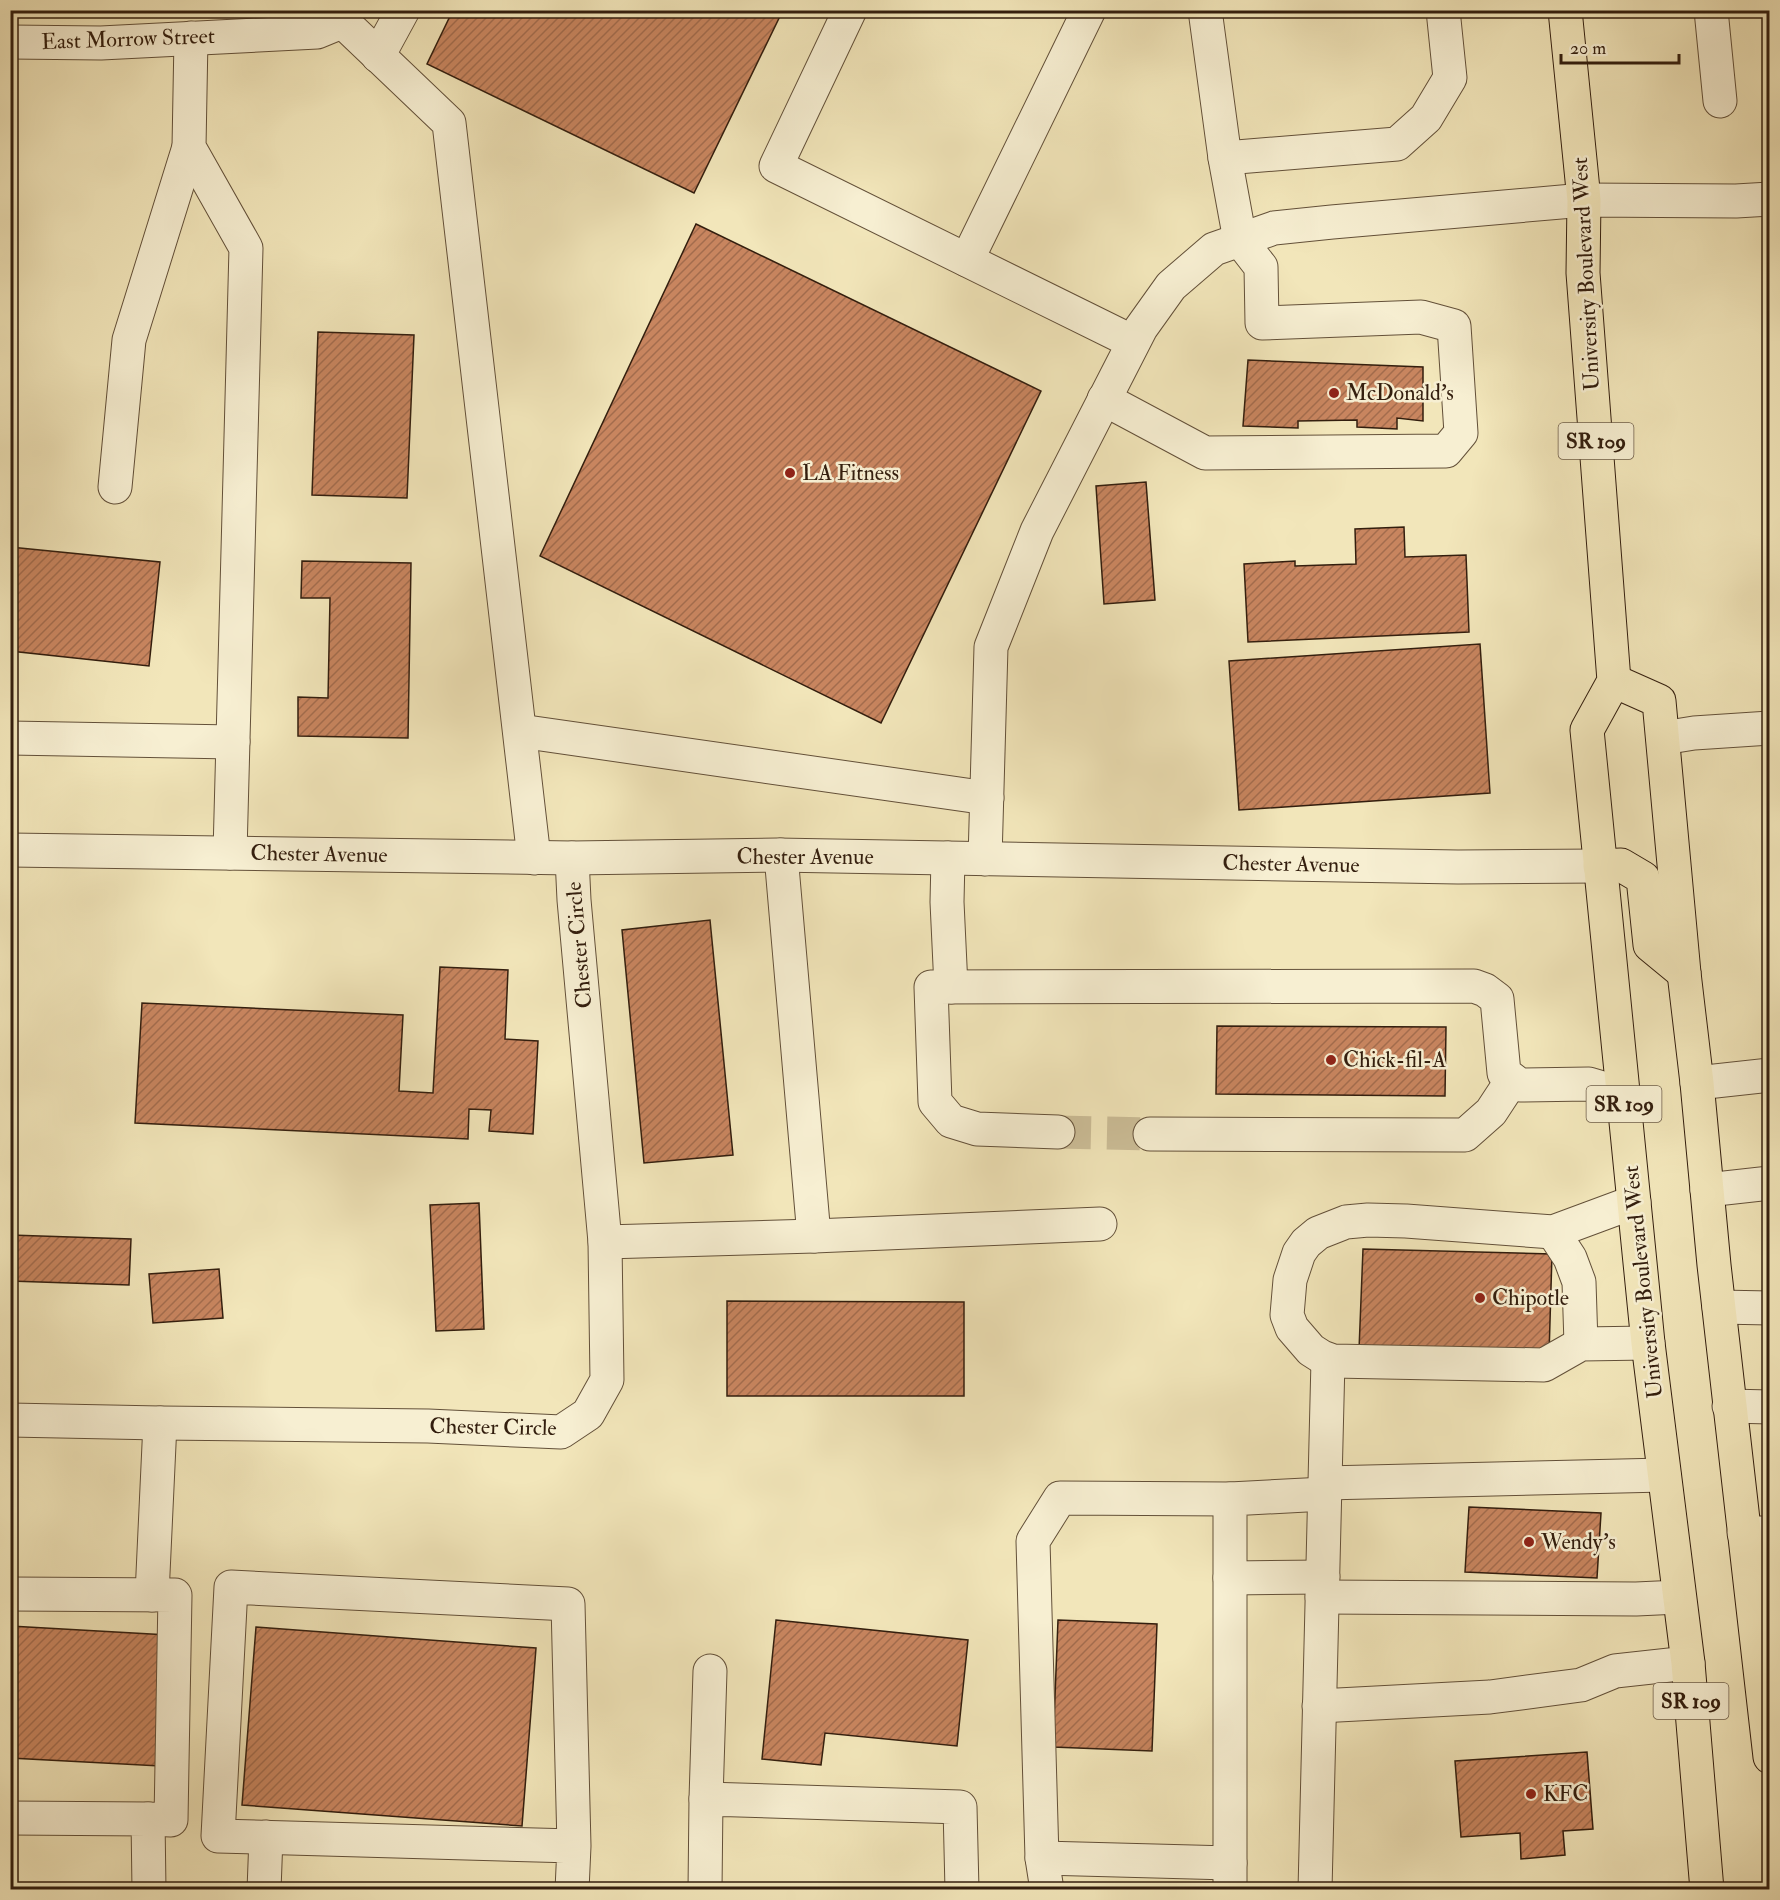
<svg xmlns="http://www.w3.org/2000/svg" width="1780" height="1900" font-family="'IM FELL Double Pica',serif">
  <defs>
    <pattern id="building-hatch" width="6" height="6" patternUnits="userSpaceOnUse" patternTransform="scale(1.5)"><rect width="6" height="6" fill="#c8855f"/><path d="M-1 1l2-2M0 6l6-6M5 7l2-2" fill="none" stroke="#a36c4d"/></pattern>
  </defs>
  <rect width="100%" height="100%" fill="#f2e6ba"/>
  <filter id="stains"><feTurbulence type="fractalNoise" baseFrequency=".00333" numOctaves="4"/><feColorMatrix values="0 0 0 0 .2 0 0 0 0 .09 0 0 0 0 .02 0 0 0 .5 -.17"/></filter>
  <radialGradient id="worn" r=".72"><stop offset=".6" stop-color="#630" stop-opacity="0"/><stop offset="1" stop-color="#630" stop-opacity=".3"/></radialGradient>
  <g fill="url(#building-hatch)" stroke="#331e0e" stroke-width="1.5">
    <path d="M453 10H783L694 193 427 64Z"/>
    <path d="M696 224 1041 391 881 723 540 556Z"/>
    <path d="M318 332 414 335 407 498 312 495Z"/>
    <path d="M1248 360 1423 367V421L1397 418V429L1357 427V420L1298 421V428L1243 426Z"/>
    <path d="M1146 482 1155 600 1104 604 1096 486Z"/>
    <path d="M1404 527 1405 557 1466 555 1469 632 1248 642 1244 564 1295 561V566L1356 564 1355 529Z"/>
    <path d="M10 547 160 562 149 666 10 651Z"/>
    <path d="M302 561 411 563 408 738 298 736V697L328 698 330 598H301Z"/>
    <path d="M1480 644 1490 793 1239 810 1229 661Z"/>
    <path d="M710 920 733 1155 644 1163 622 930Z"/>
    <path d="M440 967 508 970 505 1039 538 1041 533 1134 489 1131 491 1110 469 1109 468 1139 135 1123 142 1003 403 1015 399 1091 433 1093Z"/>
    <path d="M1217 1026 1446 1027 1445 1096 1216 1094Z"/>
    <path d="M479 1203 484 1329 436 1331 430 1205Z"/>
    <path d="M10 1235 131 1239 129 1285 10 1281Z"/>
    <path d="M1363 1249 1552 1254 1549 1355 1359 1350Z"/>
    <path d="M219 1269 223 1318 153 1323 149 1274Z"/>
    <path d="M727 1301 964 1302V1396H727Z"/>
    <path d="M1469 1507 1601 1513 1597 1578 1465 1572Z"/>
    <path d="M776 1620 968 1640 957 1746 825 1733 821 1765 762 1759Z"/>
    <path d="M1058 1620 1157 1624 1152 1751 1053 1747Z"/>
    <path d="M10 1626 168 1635 160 1766 10 1758Z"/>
    <path d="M256 1627 536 1648 522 1826 242 1805Z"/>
    <path d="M1587 1752 1593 1829 1563 1831 1565 1855 1521 1859 1520 1833 1461 1837 1455 1761Z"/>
  </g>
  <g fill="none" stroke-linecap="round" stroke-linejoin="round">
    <path stroke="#ccbe98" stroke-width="33" stroke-dasharray="33 16" stroke-linecap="butt" d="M1058 1132 1150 1134"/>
    <g stroke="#635039" stroke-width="35">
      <g id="minor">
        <path d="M850 10 776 166 1133 342"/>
        <path d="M1711 10 1720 101"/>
        <path d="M340 19 449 123 534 858"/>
        <path d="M191 38 189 147 246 248 230 853"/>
        <path d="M10 42 101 43 317 32 334 25 348 10"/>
        <path d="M378 56 403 10"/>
        <path d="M1225 158 1397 144 1426 118 1450 78 1443 10"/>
        <path d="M967 260 1089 10"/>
        <path d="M1104 399 1205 453 1446 451 1461 433 1454 326 1421 317 1262 323 1261 267 1240 240 1225 158 1205 10"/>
        <path d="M115 487 129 340 189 147"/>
        <path d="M520 731 987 798"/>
        <path d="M10 738 233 742"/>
        <path d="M1663 738 1694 733 1770 728"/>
        <path d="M10 850 572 858 777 855 1458 867 1600 866"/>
        <path d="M781 855 814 1236"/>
        <path d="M948 858 947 902 951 987"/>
        <path d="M985 859 991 647 1037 531 1141 328 1171 286 1214 249 1274 228 1332 222 1584 200 1736 201 1770 199"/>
        <path d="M1697 1083 1770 1075"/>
        <path d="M1058 1132 977 1129 951 1121 935 1102 931 987 1474 986 1485 990 1497 999 1504 1073 1520 1085 1589 1084 1623 1094"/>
        <path d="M1150 1134 1465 1135 1491 1112 1512 1080"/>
        <path d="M1707 1190 1770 1183"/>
        <path d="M1634 1202 1553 1232 1406 1221 1368 1220 1346 1222 1318 1233 1306 1243 1299 1253 1290 1280 1287 1315 1292 1328 1311 1350 1322 1357 1333 1361 1544 1365 1581 1344 1648 1343"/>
        <path d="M1553 1232 1570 1258 1579 1282 1581 1344"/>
        <path d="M605 1242 814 1236 1100 1224"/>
        <path d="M1719 1307 1770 1308"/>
        <path d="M1729 1406 1770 1407"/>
        <path d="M10 1420 160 1423 428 1426 561 1432 588 1414 607 1380 605 1242 574 900 572 858"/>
        <path d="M1325 1483 1664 1475"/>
        <path d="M1744 1533H1770"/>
        <path d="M1230 1578 1323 1577"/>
        <path d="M10 1594 175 1595 171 1820 148 1819"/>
        <path d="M152 1595 160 1423"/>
        <path d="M1322 1597 1636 1599 1679 1597"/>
        <path d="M1319 1706 1490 1697 1581 1685 1615 1671 1688 1663"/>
        <path d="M706 1799 710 1671"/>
        <path d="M10 1818 148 1819 149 1890"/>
        <path d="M1042 1858 1230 1863"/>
        <path d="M264 1890 266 1837"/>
        <path d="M572 1890 574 1846 568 1604 231 1587 218 1836 574 1846"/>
        <path d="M705 1890 706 1799 960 1807 962 1890"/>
        <path d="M1047 1890 1042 1858 1033 1541 1060 1498 1230 1499"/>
        <path d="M1230 1890V1499L1325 1494"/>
        <path d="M1315 1890 1328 1360"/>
      </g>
    </g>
    <g stroke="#331e0e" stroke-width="35">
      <g id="major">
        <path d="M1565 10 1584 200 1583 273 1614 681 1587 730 1648 1343 1688 1663 1707 1890"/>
        <path d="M1614 681 1659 701 1684 973 1697 1083 1714 1265 1770 1757"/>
        <path d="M1600 866 1621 865 1643 878 1650 945 1684 973"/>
      </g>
    </g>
    <use href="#minor" stroke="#f7efd2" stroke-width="33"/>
    <use href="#major" stroke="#f2e6ba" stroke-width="33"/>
  </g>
  <g fill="#8f2418" stroke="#f7efd2" stroke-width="2">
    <circle cx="1334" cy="393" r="6"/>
    <circle cx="790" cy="473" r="6"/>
    <circle cx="1331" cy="1060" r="6"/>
    <circle cx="1480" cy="1298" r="6"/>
    <circle cx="1529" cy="1542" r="6"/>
    <circle cx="1531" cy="1794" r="6"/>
  </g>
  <g text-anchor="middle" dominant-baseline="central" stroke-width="5" stroke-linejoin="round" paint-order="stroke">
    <g fill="#f7efd2" stroke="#6e5d49" stroke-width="1.5">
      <rect x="1558.5" y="423" width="75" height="36" rx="4.5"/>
      <rect x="1586.5" y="1086" width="75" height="36" rx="4.5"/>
      <rect x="1653.5" y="1683" width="75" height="36" rx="4.5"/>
    </g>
    <g font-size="21" font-weight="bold" fill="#331e0e">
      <text x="1596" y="441">SR 109</text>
      <text x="1624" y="1104">SR 109</text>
      <text x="1691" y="1701">SR 109</text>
    </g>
    <g font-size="22" fill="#331e0e" stroke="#f7efd2">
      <text transform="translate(128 39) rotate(-2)">East Morrow Street</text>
      <text transform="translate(1586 274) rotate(-93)">University Boulevard West</text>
      <text transform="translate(319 854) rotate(1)">Chester Avenue</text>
      <text x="805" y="857">Chester Avenue</text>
      <text transform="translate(1291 864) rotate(1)">Chester Avenue</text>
      <text transform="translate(579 945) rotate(-95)">Chester Circle</text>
      <text transform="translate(1643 1282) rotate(-96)">University Boulevard West</text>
      <text transform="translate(493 1427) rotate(1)">Chester Circle</text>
    </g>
    <g font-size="22" fill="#331e0e" stroke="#f7efd2" text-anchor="start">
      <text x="1346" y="393">McDonald's</text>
      <text x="802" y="473">LA Fitness</text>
      <text x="1343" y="1060">Chick-fil-A</text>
      <text x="1492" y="1298">Chipotle</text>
      <text x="1541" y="1542">Wendy's</text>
      <text x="1543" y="1794">KFC</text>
    </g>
  </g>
  <rect width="1780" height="1900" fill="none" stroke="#f2e6ba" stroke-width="36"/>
  <rect x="12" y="12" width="1756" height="1876" fill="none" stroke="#331e0e" stroke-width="3"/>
  <rect x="18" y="18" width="1744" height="1864" fill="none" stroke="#331e0e" stroke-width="1.5"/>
  <path d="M1561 54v9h118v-9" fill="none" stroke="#331e0e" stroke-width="3"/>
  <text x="1570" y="54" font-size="18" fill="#331e0e" stroke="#f7efd2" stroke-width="4.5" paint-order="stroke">20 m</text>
  <rect width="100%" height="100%" filter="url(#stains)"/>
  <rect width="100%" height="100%" fill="url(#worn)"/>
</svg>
